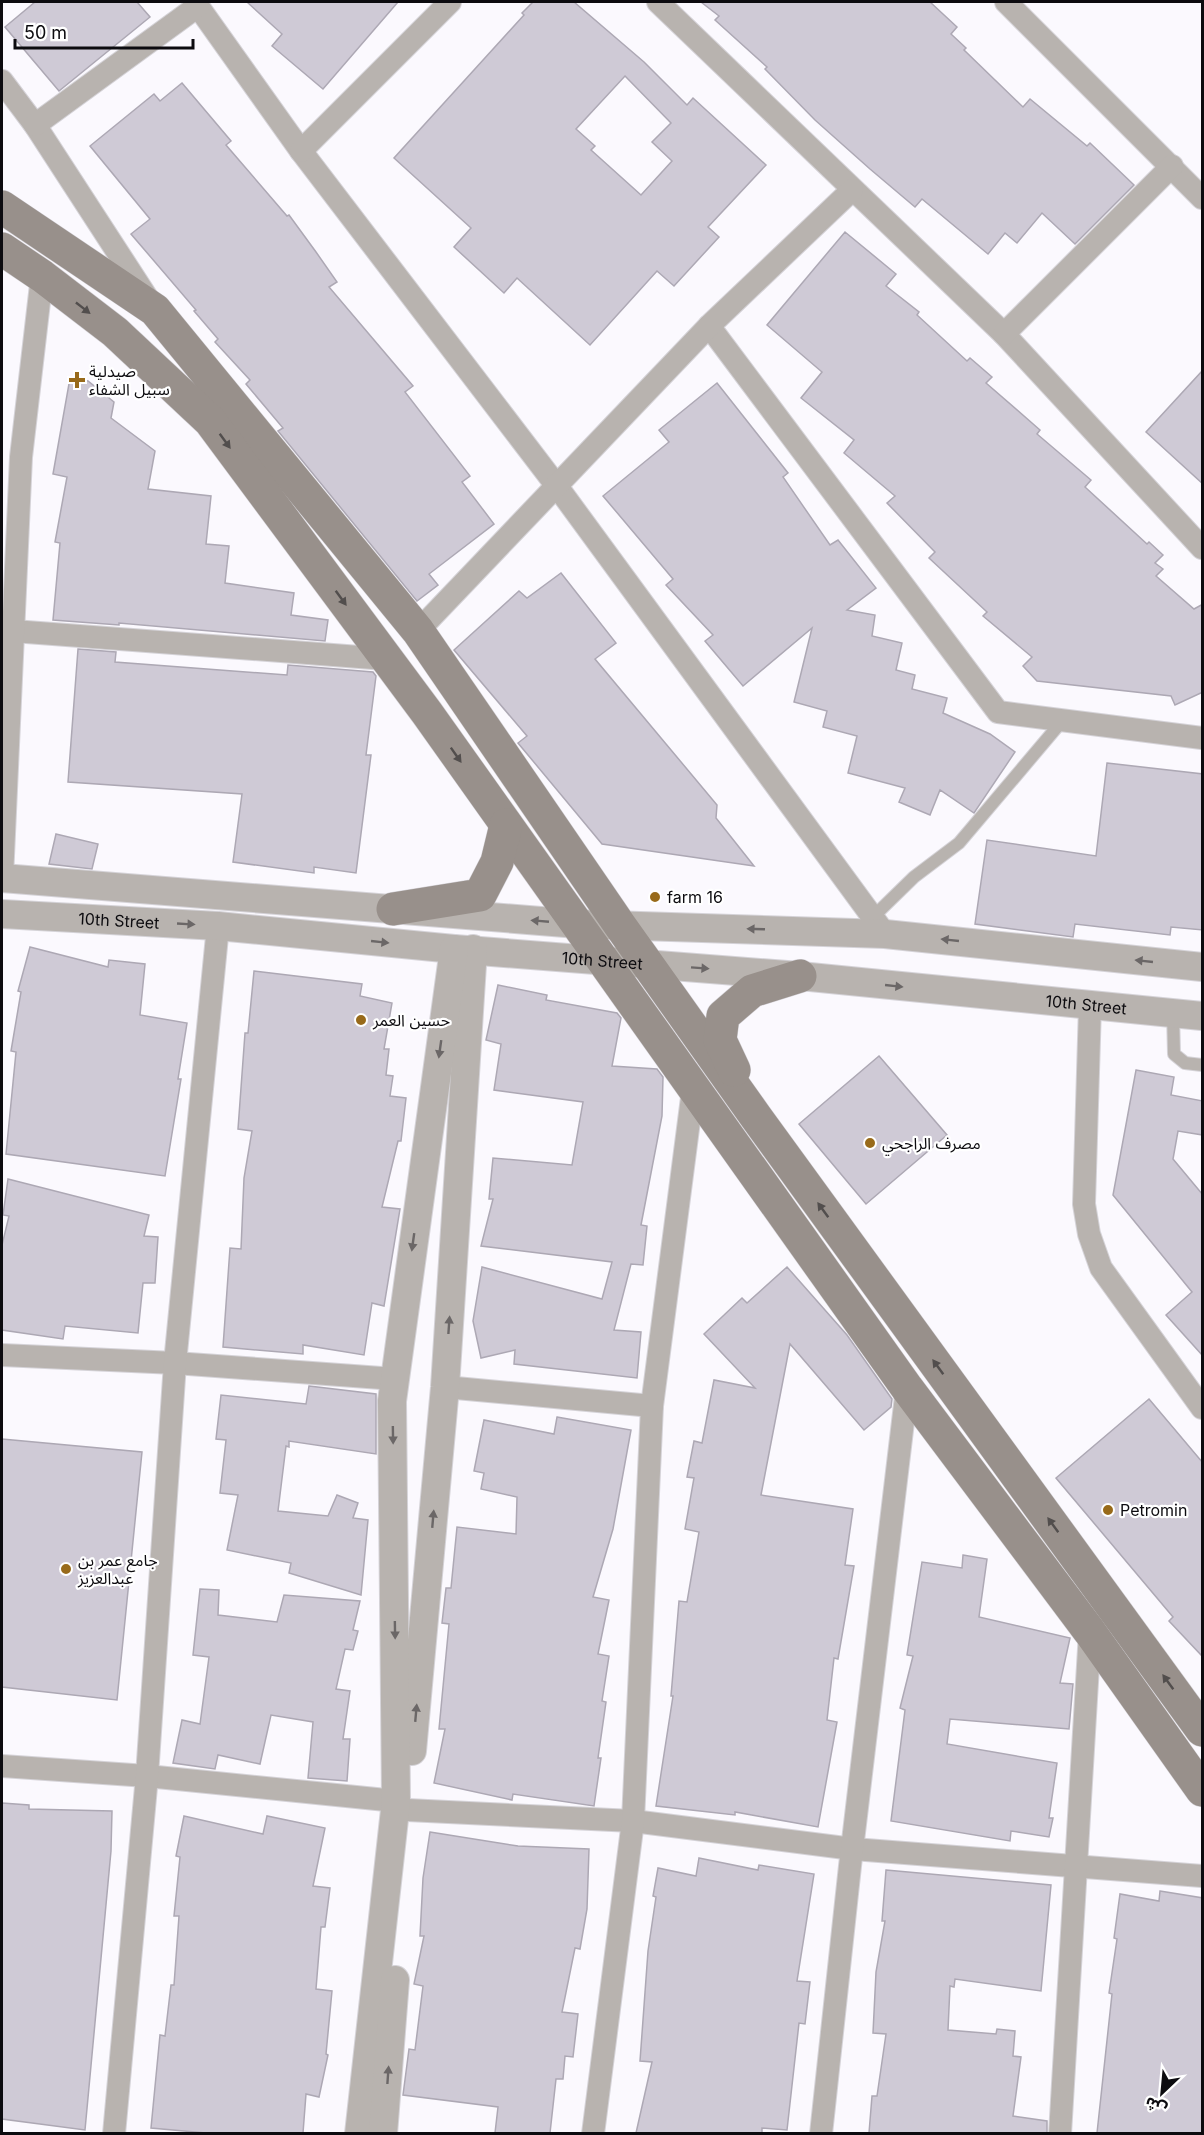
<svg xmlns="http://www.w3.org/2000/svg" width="1204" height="2135" font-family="Inter,'Noto Sans Arabic',sans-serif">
  <rect width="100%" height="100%" fill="#fbf9fe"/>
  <g fill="#cfcad6" stroke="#ada8b4" stroke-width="1.5" fill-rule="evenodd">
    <path d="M35 2H137L150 17 59 91 5 27Z"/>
    <path d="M247 2H398L323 89 272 46 282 34Z"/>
    <path d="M533 2H574L644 62 687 105 693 98 766 165 708 227 719 237 674 286 657 271 590 345 517 278 504 293 454 247 471 228 394 158 524 15 522 13ZM625 76 671 123 652 142 672 161 641 195 591 150 595 146 576 129Z"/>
    <path d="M701 2H930L957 27 951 34 966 48 964 50 1023 107 1030 99 1087 146 1090 143 1134 185 1075 244 1042 213 1017 243 1005 233 988 254 922 199 915 207 870 169 815 120 765 69 767 67 715 20 719 16Z"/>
    <path d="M182 83 231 141 226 145 287 216 289 215 316 252 337 282 329 287 413 386 405 392 470 476 462 482 494 524 429 574 438 585 417 601 278 431 283 428 246 384 250 380 215 342 218 339 194 311 196 310 131 234 150 219 90 146 154 94 160 101Z"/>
    <path d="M845 232 896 274 886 286 919 312 917 315 967 361 970 358 992 377 986 383 1040 430 1037 434 1091 480 1085 487 1147 544 1149 542 1163 555 1155 563 1163 569 1156 576 1194 609 1203 604V692L1175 705 1171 696 1037 681 1023 666 1032 657 983 616 987 612 929 558 935 552 887 503 895 496 844 453 854 440 801 398 822 372 767 325Z"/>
    <path d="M1203 370V484L1146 432Z"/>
    <path d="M70 378 88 381 114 402 111 418 155 451 148 489 211 496 206 544 229 546 225 583 294 593 291 615 328 620 325 641 119 623V625L53 620 60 543 55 542 67 477 53 474Z"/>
    <path d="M717 383 788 473 783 477 830 545 838 540 876 588 847 610 875 615 872 636 902 643 896 670 915 675 912 689 947 698 943 713 990 734 1015 752 974 813 940 790 930 815 899 802 905 788 848 773 857 736 823 727 827 711 794 702 812 628 743 686 705 641 713 635 666 585 673 579 603 496 669 442 659 430Z"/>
    <path d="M561 573 616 643 595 659 717 805 716 818 754 866 602 844 518 743 527 736 454 650 519 591 527 598Z"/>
    <path d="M78 649 116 652 115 662 287 675 288 665 373 672 376 676 366 755H371L356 873 314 867V873L233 862 242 794 68 782Z"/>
    <path d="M1107 763 1203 774V930L1171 927 1170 935 1075 924 1073 937 975 924 987 840 1096 856Z"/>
    <path d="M56 834 98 844 92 869 49 864Z"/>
    <path d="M30 947 108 967 109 960 145 964 140 1015 187 1023 178 1079H181L165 1176 6 1154 16 1052 11 1051 21 992 18 991Z"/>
    <path d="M254 971 362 984 360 996 392 1003 384 1049H389L386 1075 393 1076 390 1096 406 1098 401 1141H398L382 1207 400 1209 384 1306 372 1303 364 1355 303 1345V1354L223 1347 230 1248 241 1249 244 1178 252 1131 238 1129 245 1033H248Z"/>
    <path d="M498 985 547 995 546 1000 617 1013 621 1018 612 1066 657 1069 663 1077 662 1116 641 1225 647 1226 643 1265 631 1264 614 1330 641 1332 637 1378 514 1364 515 1350 481 1358 473 1321 482 1267 602 1299 612 1262 481 1246 493 1199H489L493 1158 572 1165 583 1102 494 1090 501 1044 486 1040Z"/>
    <path d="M879 1056 947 1135 866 1204 799 1124Z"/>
    <path d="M1136 1070 1174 1077 1171 1095 1203 1101V1135L1178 1131 1173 1159 1203 1195V1356L1166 1315 1192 1292 1113 1195Z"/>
    <path d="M8 1179 149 1215 144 1236 158 1237 155 1283H143L138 1333 65 1326 63 1339 2 1330V1245L9 1216 3 1215Z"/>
    <path d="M787 1267 847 1335 892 1399 891 1407 864 1430 790 1344 761 1495 853 1509 845 1565 854 1566 838 1659 834 1658 827 1720 837 1722 818 1827 735 1812V1815L656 1806 673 1696H671L679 1601 687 1602 699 1532 685 1529 694 1478 687 1477 694 1441 702 1443 714 1380 755 1388 704 1334 742 1298 747 1303Z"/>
    <path d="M309 1386 376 1394V1454L289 1441V1447L286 1446 278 1511 328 1516 337 1495 358 1503 353 1518 368 1520 361 1595 289 1573 291 1563 227 1550 238 1495 220 1493 226 1440 216 1439 221 1395 306 1404Z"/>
    <path d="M1149 1399 1203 1463V1657L1169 1621 1173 1617 1056 1478Z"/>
    <path d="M557 1417 631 1430 613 1529 593 1597 609 1600 598 1654 609 1656 602 1701 606 1702 598 1758H601L594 1806 513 1794 512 1800 434 1783 445 1729H439L449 1624 442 1623 446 1588H451L457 1527 516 1534 517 1497 481 1489 484 1473 474 1471 484 1420 554 1434Z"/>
    <path d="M2 1439 142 1452 117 1700 2 1687Z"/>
    <path d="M963 1555 987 1559 979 1617 1070 1638 1060 1683 1073 1684 1069 1729 950 1719 947 1744 1057 1763 1049 1818H1053L1049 1837 1011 1831 1010 1841 891 1821 905 1710 900 1708 913 1656 907 1655 922 1562 962 1568Z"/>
    <path d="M200 1589 219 1590 218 1615 277 1622 284 1595 360 1601 353 1630 358 1631 353 1650 345 1649 336 1689 350 1691 343 1739H350L347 1781 308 1778 313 1722 271 1715 260 1764 218 1755 215 1769 173 1763 182 1720 200 1724 209 1657 193 1655Z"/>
    <path d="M2 1803 29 1805V1809L112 1811 111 1851 85 2130 2 2119Z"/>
    <path d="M184 1816 263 1834 267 1816 325 1828 313 1886 330 1888 325 1927H321L316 1989 332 1991 326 2054 328 2055 319 2097 306 2094 303 2133H206L151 2128 160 2035 165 2036 171 1985H174L179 1916H174L180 1857 176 1856Z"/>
    <path d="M430 1832 518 1846 589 1849 587 1909 580 1949 575 1948 562 2012 578 2014 573 2057 565 2056 563 2079H556L550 2133H495L498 2107 403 2095 409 2049 415 2050 423 1986 414 1984 424 1936H420L423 1878Z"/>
    <path d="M699 1858 758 1870 759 1865 814 1874 797 1981 810 1982 805 2024 799 2023 787 2130 762 2128V2133H636L652 2062 640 2061 648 1951 656 1897 653 1896 658 1868 696 1876Z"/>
    <path d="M886 1870 1051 1885 1041 1991 955 1979 954 1987 950 1986 948 2030 996 2034 997 2029 1015 2031 1013 2056 1021 2057 1013 2116 1047 2121V2133H869L872 2096H877L886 2034 873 2033 876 1972 885 1921H882Z"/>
    <path d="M1160 1891 1203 1898V2133H1097L1112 1994 1109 1993 1117 1939 1114 1938 1120 1894 1159 1901Z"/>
  </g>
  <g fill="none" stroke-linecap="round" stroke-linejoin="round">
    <g stroke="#d5d3d8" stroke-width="14">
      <g id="service">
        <path d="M873 917 914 877 959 843 1063 720"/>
        <path d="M1173 1013 1174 1054 1185 1063 1202 1065"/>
      </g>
    </g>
    <g stroke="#d5d3d8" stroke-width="24">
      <g id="minor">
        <path d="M195 2 301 151 556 485 885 934"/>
        <path d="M658 2 1004 334 1202 548"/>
        <path d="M1006 2 1202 198"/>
        <path d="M2 81 35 125 148 299"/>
        <path d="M35 125 198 6"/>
        <path d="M301 151 450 2"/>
        <path d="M709 326 998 712 1202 738"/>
        <path d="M1004 334 1172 166"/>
        <path d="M13 631 386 659"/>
        <path d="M418 631 709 326 852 190"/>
        <path d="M2 878 21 457 42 276"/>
        <path d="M1090 1006 1084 1204 1089 1234 1101 1268 1202 1408"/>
        <path d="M2 1355 175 1363 395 1379"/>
        <path d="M445 1387 652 1406"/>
        <path d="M2 1766 147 1776 396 1801"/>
        <path d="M407 1810 633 1821 853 1849 1202 1876"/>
        <path d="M114 2134 147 1776 175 1363 218 926"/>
        <path d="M593 2134 633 1821 652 1406 693 1090"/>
        <path d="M821 2134 850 1866 907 1388"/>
        <path d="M1060 2134 1090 1632"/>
      </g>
    </g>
    <g stroke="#d5d3d8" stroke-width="30">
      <g id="tertiary">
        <path d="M2 878 578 924 885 934 1202 967"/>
        <path id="s1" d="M2 914 218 926 454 949 800 976 1202 1016"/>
        <path d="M412 1751 445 1387 473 949"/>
        <path d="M359 2134 396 1801 392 1401 454 949"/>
        <path d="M383 2134 395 1980"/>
      </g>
    </g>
    <g stroke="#d5d3d8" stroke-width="34">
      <g id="secondary">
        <path d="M2 207 155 310 418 631 619 924 756 1117 1202 1730"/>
        <path d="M2 249 42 276 115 332 210 421 427 713 907 1388 1090 1632 1202 1790"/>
        <path d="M393 909 480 895 497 862 506 825"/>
        <path d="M734 1070 720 1040 723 1016 752 991 800 976"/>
      </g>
    </g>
    <use href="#service" stroke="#b8b3af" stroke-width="12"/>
    <use href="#minor" stroke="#b8b3af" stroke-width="22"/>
    <use href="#tertiary" stroke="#b8b3af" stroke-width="28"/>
    <use href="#secondary" stroke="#98908b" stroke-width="33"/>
  </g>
  <defs><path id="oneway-solid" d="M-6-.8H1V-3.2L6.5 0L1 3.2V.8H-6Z" transform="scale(1.5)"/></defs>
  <g fill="#524e4d">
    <use href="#oneway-solid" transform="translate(83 308) rotate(38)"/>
    <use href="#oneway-solid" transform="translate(225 441) rotate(54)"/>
    <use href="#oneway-solid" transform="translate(341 598) rotate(54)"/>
    <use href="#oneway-solid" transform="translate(456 755) rotate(55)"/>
    <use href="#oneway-solid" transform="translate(823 1210) rotate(-126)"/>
    <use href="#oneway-solid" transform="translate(938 1367) rotate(-126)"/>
    <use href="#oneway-solid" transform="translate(1053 1525) rotate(-126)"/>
    <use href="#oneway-solid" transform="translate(1168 1682) rotate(-126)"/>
  </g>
  <g fill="#6b6767">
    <use href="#oneway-solid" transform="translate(540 921) rotate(-175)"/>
    <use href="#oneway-solid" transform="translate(186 924) rotate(3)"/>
    <use href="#oneway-solid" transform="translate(756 929) rotate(-178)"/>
    <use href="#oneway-solid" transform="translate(950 940) rotate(-174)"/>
    <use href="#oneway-solid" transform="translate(380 942) rotate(6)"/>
    <use href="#oneway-solid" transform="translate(1144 961) rotate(-174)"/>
    <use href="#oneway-solid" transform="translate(700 968) rotate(4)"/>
    <use href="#oneway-solid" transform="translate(894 986) rotate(6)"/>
    <use href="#oneway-solid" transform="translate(440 1049) rotate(98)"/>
    <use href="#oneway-solid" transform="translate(413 1242) rotate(98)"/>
    <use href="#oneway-solid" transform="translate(449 1325) rotate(-86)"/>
    <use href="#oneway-solid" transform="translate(393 1435) rotate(89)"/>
    <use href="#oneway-solid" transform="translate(433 1519) rotate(-85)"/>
    <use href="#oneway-solid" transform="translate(395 1630) rotate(89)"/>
    <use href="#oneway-solid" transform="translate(416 1713) rotate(-85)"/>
    <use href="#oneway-solid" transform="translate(388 2075) rotate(-86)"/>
  </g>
  <g fill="#986a1a" stroke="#fff" stroke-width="2">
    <path d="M74 371h6v6h6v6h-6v6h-6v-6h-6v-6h6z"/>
    <circle cx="655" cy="897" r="6"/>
    <circle cx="361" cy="1020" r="6"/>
    <circle cx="870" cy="1143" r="6"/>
    <circle cx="1108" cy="1510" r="6"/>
    <circle cx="66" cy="1569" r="6"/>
  </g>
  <g text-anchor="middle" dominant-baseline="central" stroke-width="4.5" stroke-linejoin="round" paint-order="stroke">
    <g font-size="16" fill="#0c0b0f" stroke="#fff" text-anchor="start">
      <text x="89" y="371">صيدلية<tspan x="89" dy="18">سبيل الشفاء</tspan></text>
      <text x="667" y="897">farm 16</text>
      <text x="373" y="1020">حسين العمر</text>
      <text x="882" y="1143">مصرف الراجحي</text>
      <text x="1120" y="1510">Petromin</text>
      <text x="78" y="1560">جامع عمر بن<tspan x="78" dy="18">عبدالعزيز</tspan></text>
    </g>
    <g font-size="16" fill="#0c0b0f" stroke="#fff">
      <text stroke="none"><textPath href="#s1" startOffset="117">10th Street</textPath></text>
      <text stroke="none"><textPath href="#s1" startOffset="602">10th Street</textPath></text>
      <text stroke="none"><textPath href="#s1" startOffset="1088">10th Street</textPath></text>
    </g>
  </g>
  <rect width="1204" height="2135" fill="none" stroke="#0c0b0f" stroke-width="6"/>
  <g transform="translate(1162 2093) rotate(206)" stroke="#ffffff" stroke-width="4.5" paint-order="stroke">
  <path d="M0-4.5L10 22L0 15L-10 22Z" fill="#0c0b0f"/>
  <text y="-9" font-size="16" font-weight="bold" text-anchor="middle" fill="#0c0b0f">ش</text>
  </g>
  <path d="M15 39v9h178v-9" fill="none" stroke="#0c0b0f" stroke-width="3"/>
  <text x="24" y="39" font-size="18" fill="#0c0b0f" stroke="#ffffff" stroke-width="4.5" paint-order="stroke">50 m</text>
</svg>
